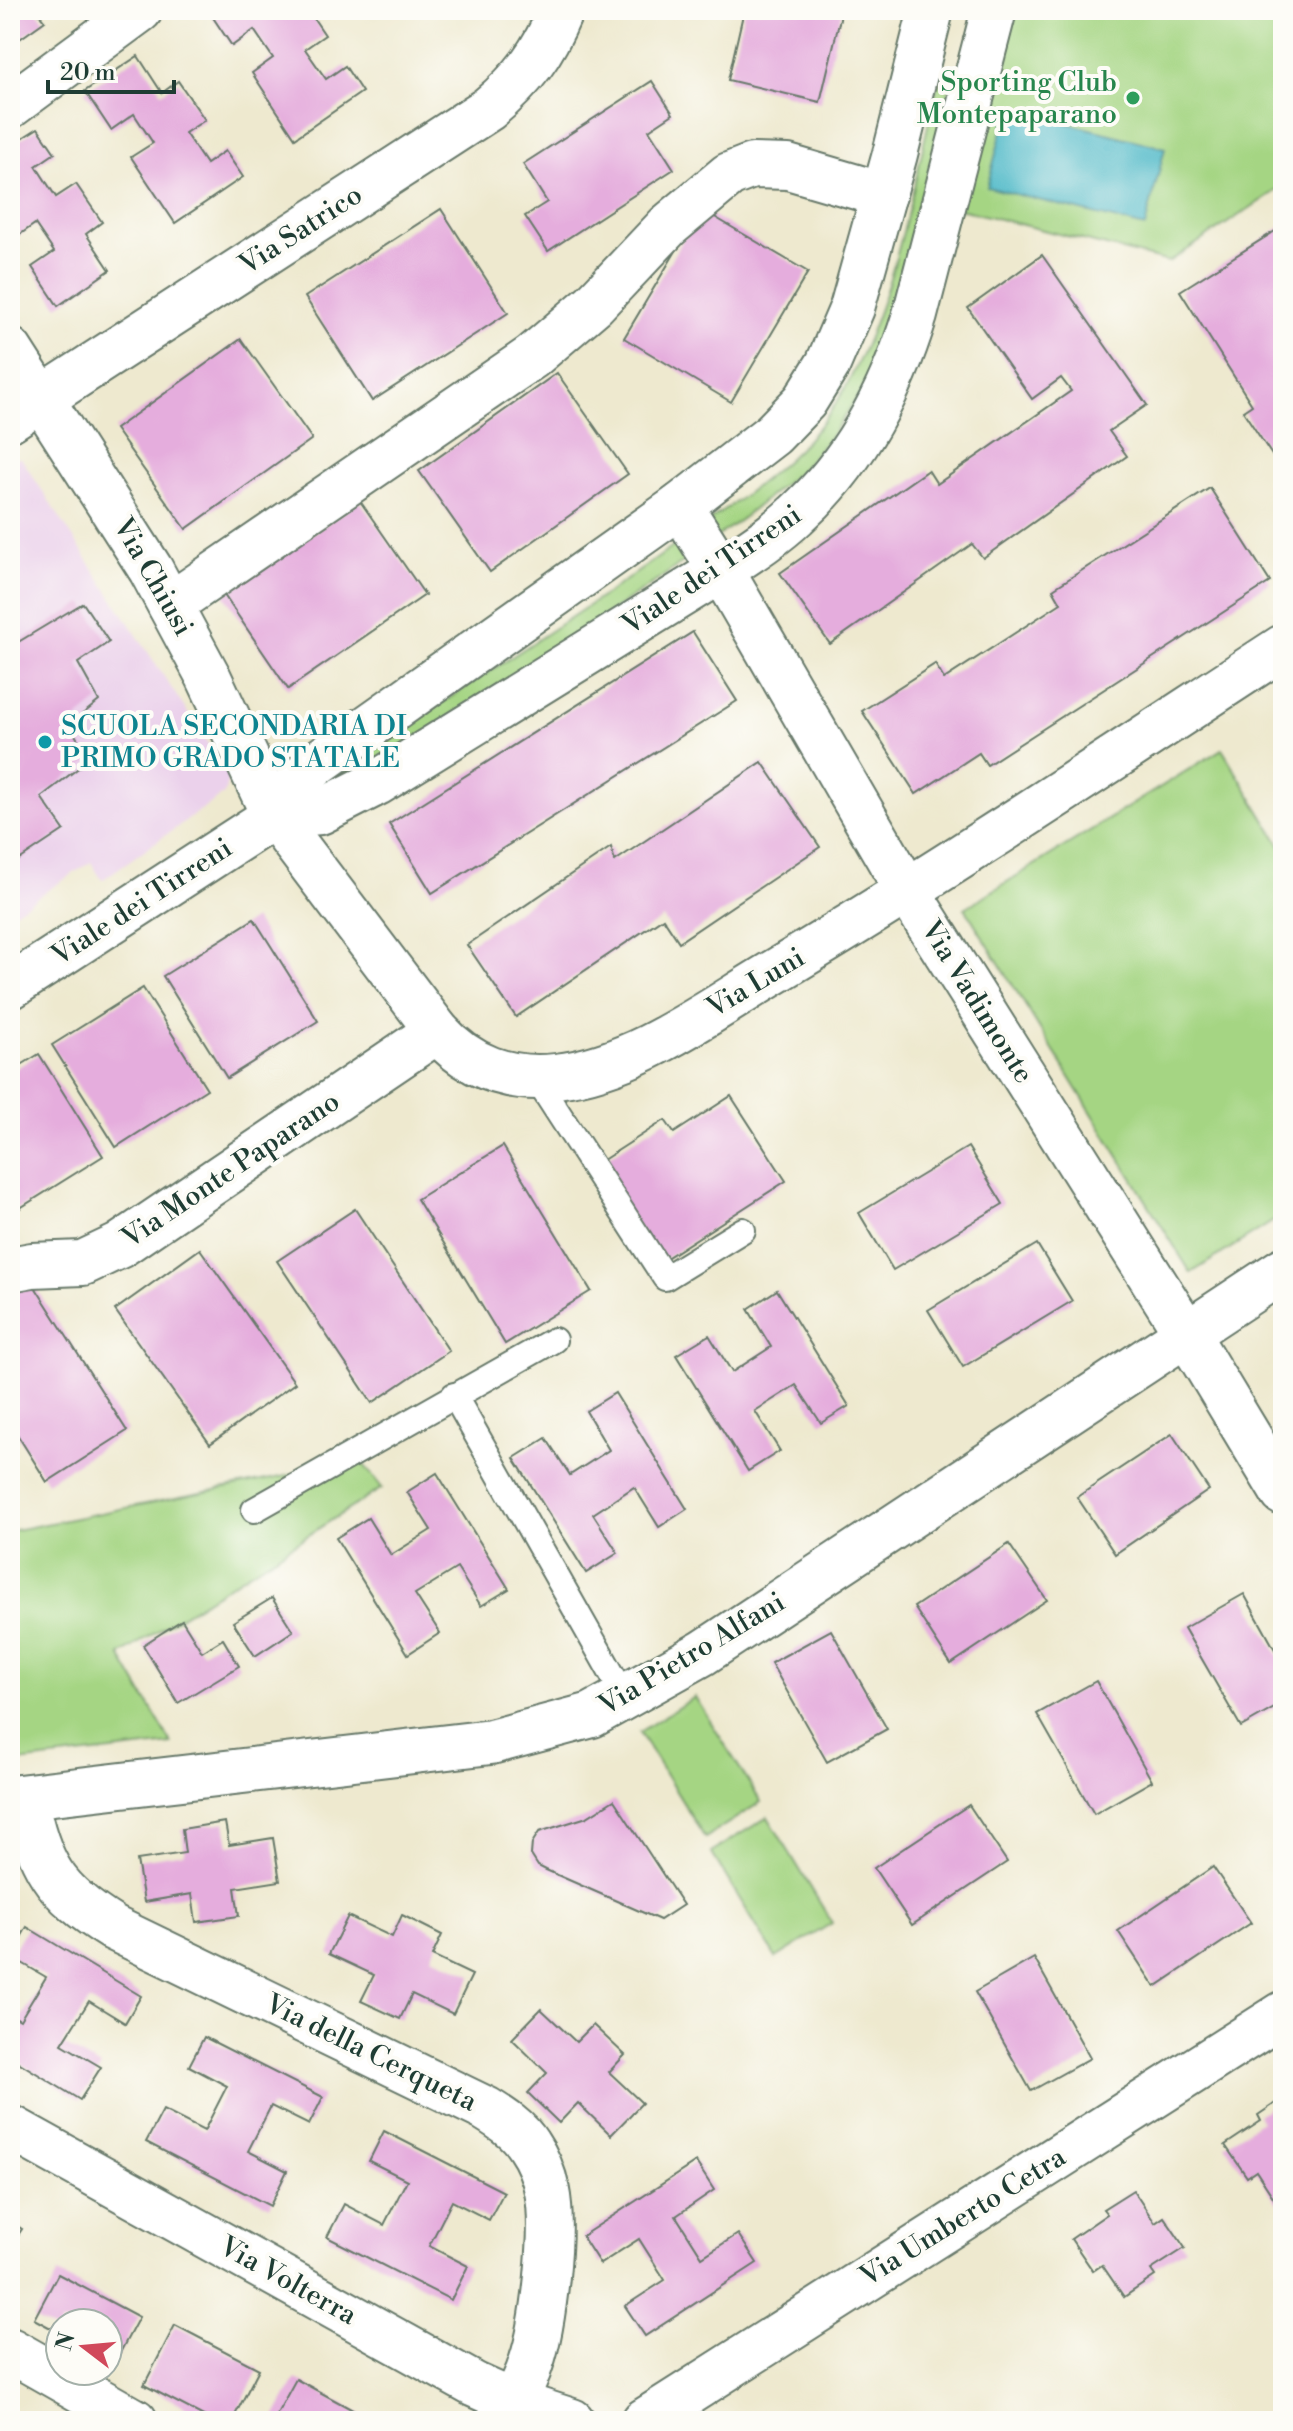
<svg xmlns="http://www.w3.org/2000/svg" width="1293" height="2431" font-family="'Libre Bodoni',serif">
  <rect width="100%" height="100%" fill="#fdfcf7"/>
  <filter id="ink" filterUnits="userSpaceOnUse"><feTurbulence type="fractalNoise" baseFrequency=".0125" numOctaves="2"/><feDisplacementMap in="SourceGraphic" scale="16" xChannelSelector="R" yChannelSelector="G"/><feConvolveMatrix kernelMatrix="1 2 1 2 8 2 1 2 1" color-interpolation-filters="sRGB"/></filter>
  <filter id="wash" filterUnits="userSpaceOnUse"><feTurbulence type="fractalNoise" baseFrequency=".006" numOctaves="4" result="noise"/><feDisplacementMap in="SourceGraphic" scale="32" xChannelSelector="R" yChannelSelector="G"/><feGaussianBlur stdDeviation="1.8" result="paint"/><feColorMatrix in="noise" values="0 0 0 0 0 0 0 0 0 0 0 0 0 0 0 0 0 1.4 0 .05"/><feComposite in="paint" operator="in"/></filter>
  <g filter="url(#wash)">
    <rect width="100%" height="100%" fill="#eee9cf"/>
    <path fill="#ebd1eb" d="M21 458 229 776 224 794 102 880 91 862 10 915V459Z"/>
    <g fill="#a5d583" stroke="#62895c" stroke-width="2">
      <path d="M1006 10H1283V186L1169 262 956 208Z"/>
      <path d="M946 82 950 89 890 323 862 390 832 435 801 470 744 517 661 578 326 801 317 785C412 723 506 661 600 598 637 573 673 547 709 521 764 482 818 442 849 381 896 289 914 185 937 85Z"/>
      <path d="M1222 749 1283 849V1215L1191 1273 965 908Z"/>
      <path d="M361 1461 382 1488 120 1655 172 1744 10 1763V1531Z"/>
      <path d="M695 1697 761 1802 705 1838 639 1732Z"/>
      <path d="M768 1817 832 1923 776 1958 711 1852Z"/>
    </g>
    <path fill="#4bb8c7" stroke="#357a7e" stroke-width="2" d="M1008 108 1165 148 1145 227 987 187Z"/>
    <g id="blocks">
      <g fill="#e5addd">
        <path d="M10 10H36L45 21 17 41 10 32Z"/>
        <path d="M208 10H308L325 35 305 49 326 79 345 66 362 92 295 138 252 73 273 58 254 30 232 46Z"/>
        <path d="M744 10H842L820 102 728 80Z"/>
        <path d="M138 56 162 93 178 81 205 120 185 133 206 164 225 151 243 177 175 223 131 157 153 143 134 114 111 130 85 91Z"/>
        <path d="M652 81 673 114 649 130 674 169 548 251 525 216 547 202 523 164Z"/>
        <path d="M38 128 55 153 36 166 56 197 76 184 102 222 86 234 110 270 58 306 32 267 54 252 35 224 15 238 10 232V146Z"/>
        <path d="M441 209 508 313 372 401 305 297Z"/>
        <path d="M701 209 808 272 731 402 624 338Z"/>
        <path d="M1283 226V472L1243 411 1252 405 1180 291Z"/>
        <path d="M1042 255 1147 405 1109 431 1127 456 983 558 972 544 830 644 780 573 928 470 937 484 1071 391 1061 378 1032 399 968 308Z"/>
        <path d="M241 339 312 439 186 529 115 429Z"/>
        <path d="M557 373 628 474 490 572 419 471Z"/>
        <path d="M1210 488 1270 582 987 765 979 753 916 794 862 711 935 664 944 679 1061 603 1053 589Z"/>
        <path d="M360 501 425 595 288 689 224 595Z"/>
        <path d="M83 603 109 642 78 663 99 701 69 725 90 759 41 797 64 830 10 866V647Z"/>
        <path d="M693 632 737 701 432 893 389 824Z"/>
        <path d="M762 762 820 847 679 942 663 918 516 1017 467 945 611 847 615 861Z"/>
        <path d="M254 919 318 1021 227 1078 163 976Z"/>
        <path d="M143 988 207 1089 116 1147 52 1045Z"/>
        <path d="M39 1054 103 1156 12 1213 10 1209V1072Z"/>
        <path d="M731 1096 786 1181 660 1262 597 1164 665 1120 674 1133Z"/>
        <path d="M503 1146 591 1291 505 1344 417 1199Z"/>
        <path d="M968 1147 1003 1204 893 1270 859 1213Z"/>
        <path d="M355 1209 449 1351 372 1403 277 1261Z"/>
        <path d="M1037 1244 1072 1301 963 1367 928 1310Z"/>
        <path d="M200 1249 295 1383 210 1444 115 1310Z"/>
        <path d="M30 1279 127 1431 47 1482 10 1423V1291Z"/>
        <path d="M777 1290 849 1406 821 1423 796 1385 755 1411 780 1451 748 1471 676 1355 709 1335 732 1372 771 1347 748 1309Z"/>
        <path d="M615 1393 687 1509 659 1527 634 1487 593 1514 618 1553 586 1573 514 1458 546 1438 570 1475 609 1450 586 1411Z"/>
        <path d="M1172 1434 1209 1490 1115 1554 1077 1497Z"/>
        <path d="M437 1473 509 1589 481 1606 457 1568 415 1594 440 1633 408 1654 336 1538 368 1518 391 1555 431 1530 407 1492Z"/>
        <path d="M1009 1544 1047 1600 951 1664 914 1607Z"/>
        <path d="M1244 1594 1283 1664V1703L1241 1727 1184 1628Z"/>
        <path d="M272 1598 293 1631 255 1656 233 1622Z"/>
        <path d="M182 1620 202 1652 223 1639 239 1666 178 1703 143 1645Z"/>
        <path d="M831 1630 887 1729 827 1762 771 1663Z"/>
        <path d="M1096 1681 1152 1781 1094 1814 1037 1714Z"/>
        <path d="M614 1800 683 1905 660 1920 546 1870 538 1866 531 1855 532 1843 539 1832 587 1817Z"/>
        <path d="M969 1805 1007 1862 912 1925 874 1868Z"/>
        <path d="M225 1822 229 1845 273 1838 280 1881 235 1888 239 1916 196 1922 192 1894 144 1902 137 1860 185 1853 182 1829Z"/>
        <path d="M1213 1867 1251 1923 1155 1987 1118 1931Z"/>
        <path d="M402 1915 442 1935 432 1956 472 1975 453 2014 412 1994 400 2019 361 2001 374 1975 329 1954 348 1916 392 1937Z"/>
        <path d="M27 1927 141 1996 125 2023 89 2001 62 2044 101 2067 80 2100 10 2057V2014L20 2020 46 1977 10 1956Z"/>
        <path d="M1034 1958 1090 2058 1031 2091 975 1992Z"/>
        <path d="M541 2009 576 2042 593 2025 625 2055 609 2072 642 2103 611 2135 578 2103 559 2123 528 2093 547 2073 512 2039Z"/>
        <path d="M204 2037 323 2097 309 2125 271 2106 248 2151 287 2171 270 2206 146 2142 163 2110 204 2131 227 2086 189 2066Z"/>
        <path d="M1283 2098V2199L1277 2203 1256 2171 1247 2177 1225 2145 1261 2121 1258 2115Z"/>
        <path d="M384 2131 504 2192 489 2220 452 2201 429 2246 468 2266 451 2300 327 2237 344 2204 384 2225 407 2180 369 2161Z"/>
        <path d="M696 2162 714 2190 676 2216 702 2257 738 2234 757 2263 645 2336 625 2306 665 2280 639 2239 600 2264 582 2236Z"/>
        <path d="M1133 2190 1155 2223 1164 2217 1185 2248 1151 2270 1155 2276 1124 2297 1102 2265 1093 2271 1071 2239 1107 2214 1103 2209Z"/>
        <path d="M10 2221 22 2229 10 2247Z"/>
        <path d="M58 2274 139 2317 115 2362 108 2358V2323H60V2333L34 2319Z"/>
        <path d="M175 2325 259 2369 232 2421H213L144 2385Z"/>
        <path d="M296 2379 373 2421H273Z"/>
      </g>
    </g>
  </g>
  <g filter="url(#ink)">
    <use href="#blocks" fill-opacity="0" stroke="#67796a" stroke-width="2"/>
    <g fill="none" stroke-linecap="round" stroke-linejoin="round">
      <g stroke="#67796a" stroke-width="28">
        <g id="lane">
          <path d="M535 1077 665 1278 743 1230"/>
          <path d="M454 1395 625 1697"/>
          <path d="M254 1510 554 1340"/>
        </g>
      </g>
      <g stroke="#67796a" stroke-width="48">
        <g id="street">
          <path d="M10 106 140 10"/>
          <path d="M10 350 151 570 208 676 274 816 437 1031C469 1067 508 1081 556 1076 637 1067 710 1010 778 970 950 867 1116 756 1283 647"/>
          <path d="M10 419 488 109C524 79 543 53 561 10"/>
          <path d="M680 506 721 570 908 892 1187 1334 1283 1493"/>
          <path d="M170 605 532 357 594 304 668 226 729 175 752 166 788 167 884 195"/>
          <path d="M274 816 320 812 377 783 721 570C747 553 774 536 796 515 855 462 892 390 915 315L994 10"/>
          <path d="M10 987 274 816 292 788 316 764 680 506 773 434 805 401 828 364 852 308 895 154 931 10"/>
          <path d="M10 1269 32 1265 83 1263 119 1246 437 1031"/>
          <path d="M25 1797C38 1864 54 1892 113 1928L486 2109C502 2119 518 2129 528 2145 537 2158 544 2175 547 2191 555 2229 544 2326 531 2363 527 2377 520 2390 513 2402"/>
          <path d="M10 1798 491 1742 592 1715 703 1653 1283 1270"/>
          <path d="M10 2127 475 2385 513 2402 572 2421"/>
          <path d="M10 2350 135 2421"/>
          <path d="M644 2421 1283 2014"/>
        </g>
      </g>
      <use href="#lane" stroke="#fff" stroke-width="24"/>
      <use href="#street" stroke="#fff" stroke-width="44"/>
    </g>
  </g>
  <circle fill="#2e9e5b" stroke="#fdfcf7" stroke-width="3" cx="1133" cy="98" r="8"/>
  <circle fill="#0f9aa8" stroke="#fdfcf7" stroke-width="3" cx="45" cy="742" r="8"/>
  <g text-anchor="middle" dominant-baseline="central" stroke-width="8" stroke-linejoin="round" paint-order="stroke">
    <g font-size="28" fill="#27864d" stroke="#fdfcf7" text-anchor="end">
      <text x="1117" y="82">Sporting Club<tspan x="1117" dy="32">Montepaparano</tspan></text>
    </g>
    <g font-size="28" fill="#1f3d34" stroke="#fdfcf7">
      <text transform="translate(301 230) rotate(-33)">Via Satrico</text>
      <text transform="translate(712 570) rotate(-34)">Viale dei Tirreni</text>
      <text transform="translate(153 577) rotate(60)">Via Chiusi</text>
      <text transform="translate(142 902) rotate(-33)">Viale dei Tirreni</text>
      <text transform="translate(756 983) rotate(-31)">Via Luni</text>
      <text transform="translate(977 1002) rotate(58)">Via Vadimonte</text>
      <text transform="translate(231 1170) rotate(-34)">Via Monte Paparano</text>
      <text transform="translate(692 1654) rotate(-31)">Via Pietro Alfani</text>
      <text transform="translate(371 2053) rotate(26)">Via della Cerqueta</text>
      <text transform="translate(963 2217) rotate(-32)">Via Umberto Cetra</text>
      <text transform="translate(288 2281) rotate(29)">Via Volterra</text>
    </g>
    <g font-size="28" fill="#0d838f" stroke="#fdfcf7" text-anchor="start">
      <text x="61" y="726">SCUOLA SECONDARIA DI<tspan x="61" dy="32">PRIMO GRADO STATALE</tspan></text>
    </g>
  </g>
  <rect width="1293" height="2431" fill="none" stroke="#fdfcf7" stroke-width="40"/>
  <g transform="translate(84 2347) rotate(286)"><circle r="38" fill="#fdfcf7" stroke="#a4b0a9" stroke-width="2"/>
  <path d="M0-6L14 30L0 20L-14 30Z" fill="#d1495b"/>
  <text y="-12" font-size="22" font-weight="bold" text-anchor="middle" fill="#1f3d34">N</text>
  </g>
  <path d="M48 80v12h126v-12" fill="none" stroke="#1f3d34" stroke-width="4"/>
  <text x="60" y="80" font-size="24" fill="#1f3d34" stroke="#fdfcf7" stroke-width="6" paint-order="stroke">20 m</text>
</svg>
